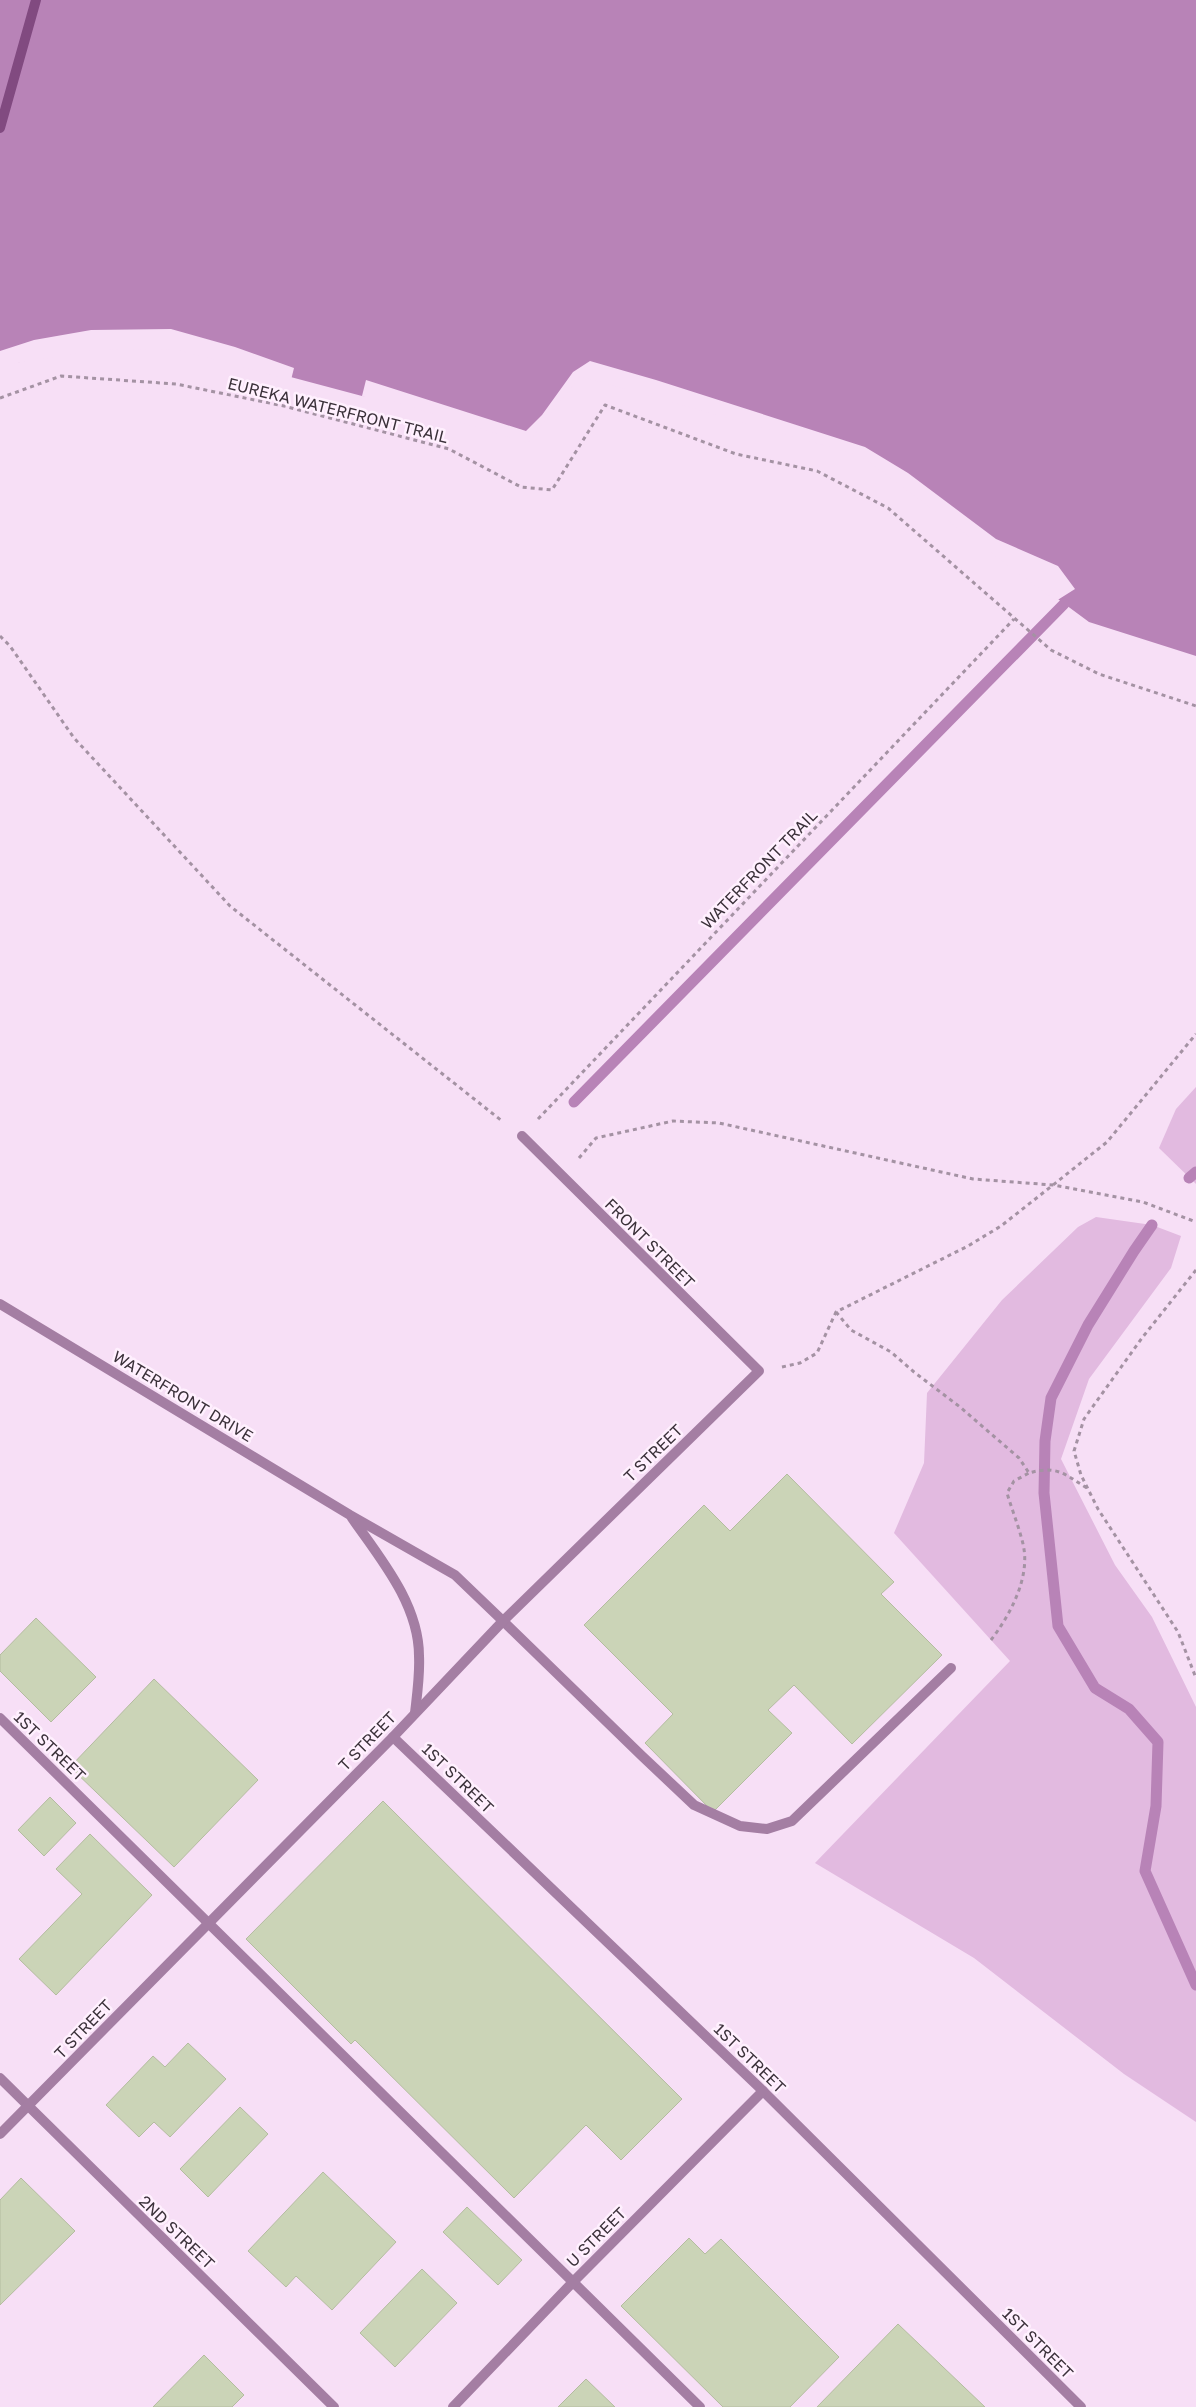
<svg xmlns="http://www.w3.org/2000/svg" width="1196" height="2407" font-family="'Golos Text',sans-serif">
  <rect width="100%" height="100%" fill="#f7dff6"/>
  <g fill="#e2bae0">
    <path d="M1196 1087V1184L1159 1148 1176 1109Z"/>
    <path d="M1096 1217 1152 1225 1181 1236 1171 1268 1089 1379 1061 1459 1115 1565 1152 1617 1196 1707V2122L1124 2074 974 1958 815 1863 1010 1661 894 1533 924 1463 927 1393 1002 1300 1078 1227Z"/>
  </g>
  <path fill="#b883b7" d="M0 0H1196V656L1089 622 862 454 579 373 527 441 395 399 362 396 178 347 101 346 0 366Z"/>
  <g fill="#f7dff6">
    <path d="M171 329 235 347 294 368 291 380 178 350 101 349 18 363 0 368V351L34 340 91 330Z"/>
    <path d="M590 361 656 380 865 447 908 473 996 539 1058 566 1075 589 1056 601 861 456 580 376 528 443 395 402 371 399 362 396 366 380 526 431 542 415 573 372Z"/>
  </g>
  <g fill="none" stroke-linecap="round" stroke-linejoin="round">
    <g stroke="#b883b7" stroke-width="11">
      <path d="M574 1102 1064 604"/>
      <path d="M1189 1178 1196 1172"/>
      <path d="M1152 1225 1134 1251 1088 1325 1051 1398 1045 1441 1044 1493 1058 1626 1095 1688 1129 1709 1158 1742 1156 1806 1145 1871 1196 1985"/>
    </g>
  </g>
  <g fill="#cbd4b7" stroke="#b4bca0">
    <path d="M787 1474 894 1582 881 1594 942 1655 852 1744 794 1685 768 1710 792 1733 713 1812 645 1743 673 1714 584 1625 704 1505 730 1531Z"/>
    <path d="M36 1618 96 1677 51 1722 0 1671V1655Z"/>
    <path d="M154 1679 258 1780 174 1867 70 1767Z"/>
    <path d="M50 1797 76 1823 44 1856 18 1830Z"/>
    <path d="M383 1801 682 2099 621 2160 586 2125 514 2198 355 2040 351 2044 246 1939Z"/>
    <path d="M90 1834 152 1895 56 1995 19 1959 82 1894 56 1869Z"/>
    <path d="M188 2043 226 2079 170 2137 154 2122 139 2137 106 2105 153 2056 165 2067Z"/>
    <path d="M240 2107 268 2134 208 2197 180 2169Z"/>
    <path d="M323 2172 396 2242 332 2310 296 2276 286 2287 248 2251Z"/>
    <path d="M21 2178 75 2231 0 2305V2200Z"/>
    <path d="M467 2207 522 2260 498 2285 443 2232Z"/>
    <path d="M689 2238 705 2254 721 2239 839 2357 790 2407H723L621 2306Z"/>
    <path d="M422 2269 457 2303 395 2367 360 2333Z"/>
    <path d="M898 2324 985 2407H817Z"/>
    <path d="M204 2355 244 2395 232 2407H153Z"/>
    <path d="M586 2379 615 2407H558Z"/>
  </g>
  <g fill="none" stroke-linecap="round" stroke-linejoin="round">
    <g stroke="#a492a3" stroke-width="3" stroke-dasharray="4 4" stroke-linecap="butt">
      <path d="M0 398 61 376 176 384 284 406 449 449 521 487 552 490 605 405 736 454 817 471 888 508 1051 650 1099 674 1196 706"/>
      <path d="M0 636 10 646 74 738 230 906 502 1121"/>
      <path d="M538 1119 1014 619"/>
      <path d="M579 1158 596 1138 673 1121 719 1123 973 1179 1053 1185 1143 1202 1196 1222"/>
      <path d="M1196 1270 1142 1338 1084 1419 1074 1451 1081 1475 1098 1509 1178 1632 1196 1678"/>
      <path d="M836 1312 851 1330 891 1352 914 1372 960 1407 1019 1458 1029 1473C1057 1465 1064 1474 1087 1488"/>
      <path d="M782 1367 800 1363 817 1353 836 1312 968 1246 1001 1226 1053 1185 1107 1142 1196 1034"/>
      <path d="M991 1640C1010 1615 1031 1577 1023 1544 1019 1527 1012 1510 1007 1493L1014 1481 1029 1473"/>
    </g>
    <g stroke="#a47ea3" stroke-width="10">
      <path d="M503 1621 642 1756 694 1805 740 1826 767 1829 792 1821 951 1668"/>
      <path d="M0 1718 700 2407"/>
    </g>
    <g stroke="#a47ea3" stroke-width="10">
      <path d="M393 1737 763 2091 1081 2407"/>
      <path d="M0 2078 334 2407"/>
      <path d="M0 2134 393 1737 503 1621 759 1371 522 1136"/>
      <path d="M453 2407 573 2282 763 2091"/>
    </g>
    <g stroke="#a47ea3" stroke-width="10">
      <path d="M0 1304 350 1515 455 1575 503 1621"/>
      <path d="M352 1518C380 1558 419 1604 419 1656 420 1675 417 1695 415 1713"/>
    </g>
    <path stroke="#814a80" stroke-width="10" d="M0 128 36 0"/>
  </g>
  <g text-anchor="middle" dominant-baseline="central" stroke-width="5" stroke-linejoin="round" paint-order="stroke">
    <g font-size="16" fill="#3b313a" stroke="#fff0fe">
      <text transform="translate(338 410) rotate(14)">EUREKA WATERFRONT TRAIL</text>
      <text transform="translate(759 869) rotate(-46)">WATERFRONT TRAIL</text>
      <text transform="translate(650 1243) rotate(45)">FRONT STREET</text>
      <text transform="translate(183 1396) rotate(31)">WATERFRONT DRIVE</text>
      <text transform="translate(653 1453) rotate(-44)">T STREET</text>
      <text transform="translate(367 1741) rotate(-46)">T STREET</text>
      <text transform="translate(50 1746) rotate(44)">1ST STREET</text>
      <text transform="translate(458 1778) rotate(44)">1ST STREET</text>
      <text transform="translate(83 2029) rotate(-46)">T STREET</text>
      <text transform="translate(750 2058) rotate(44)">1ST STREET</text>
      <text transform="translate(177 2232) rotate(44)">2ND STREET</text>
      <text transform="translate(596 2237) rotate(-45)">U STREET</text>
      <text transform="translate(1038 2343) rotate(45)">1ST STREET</text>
    </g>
  </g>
</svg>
